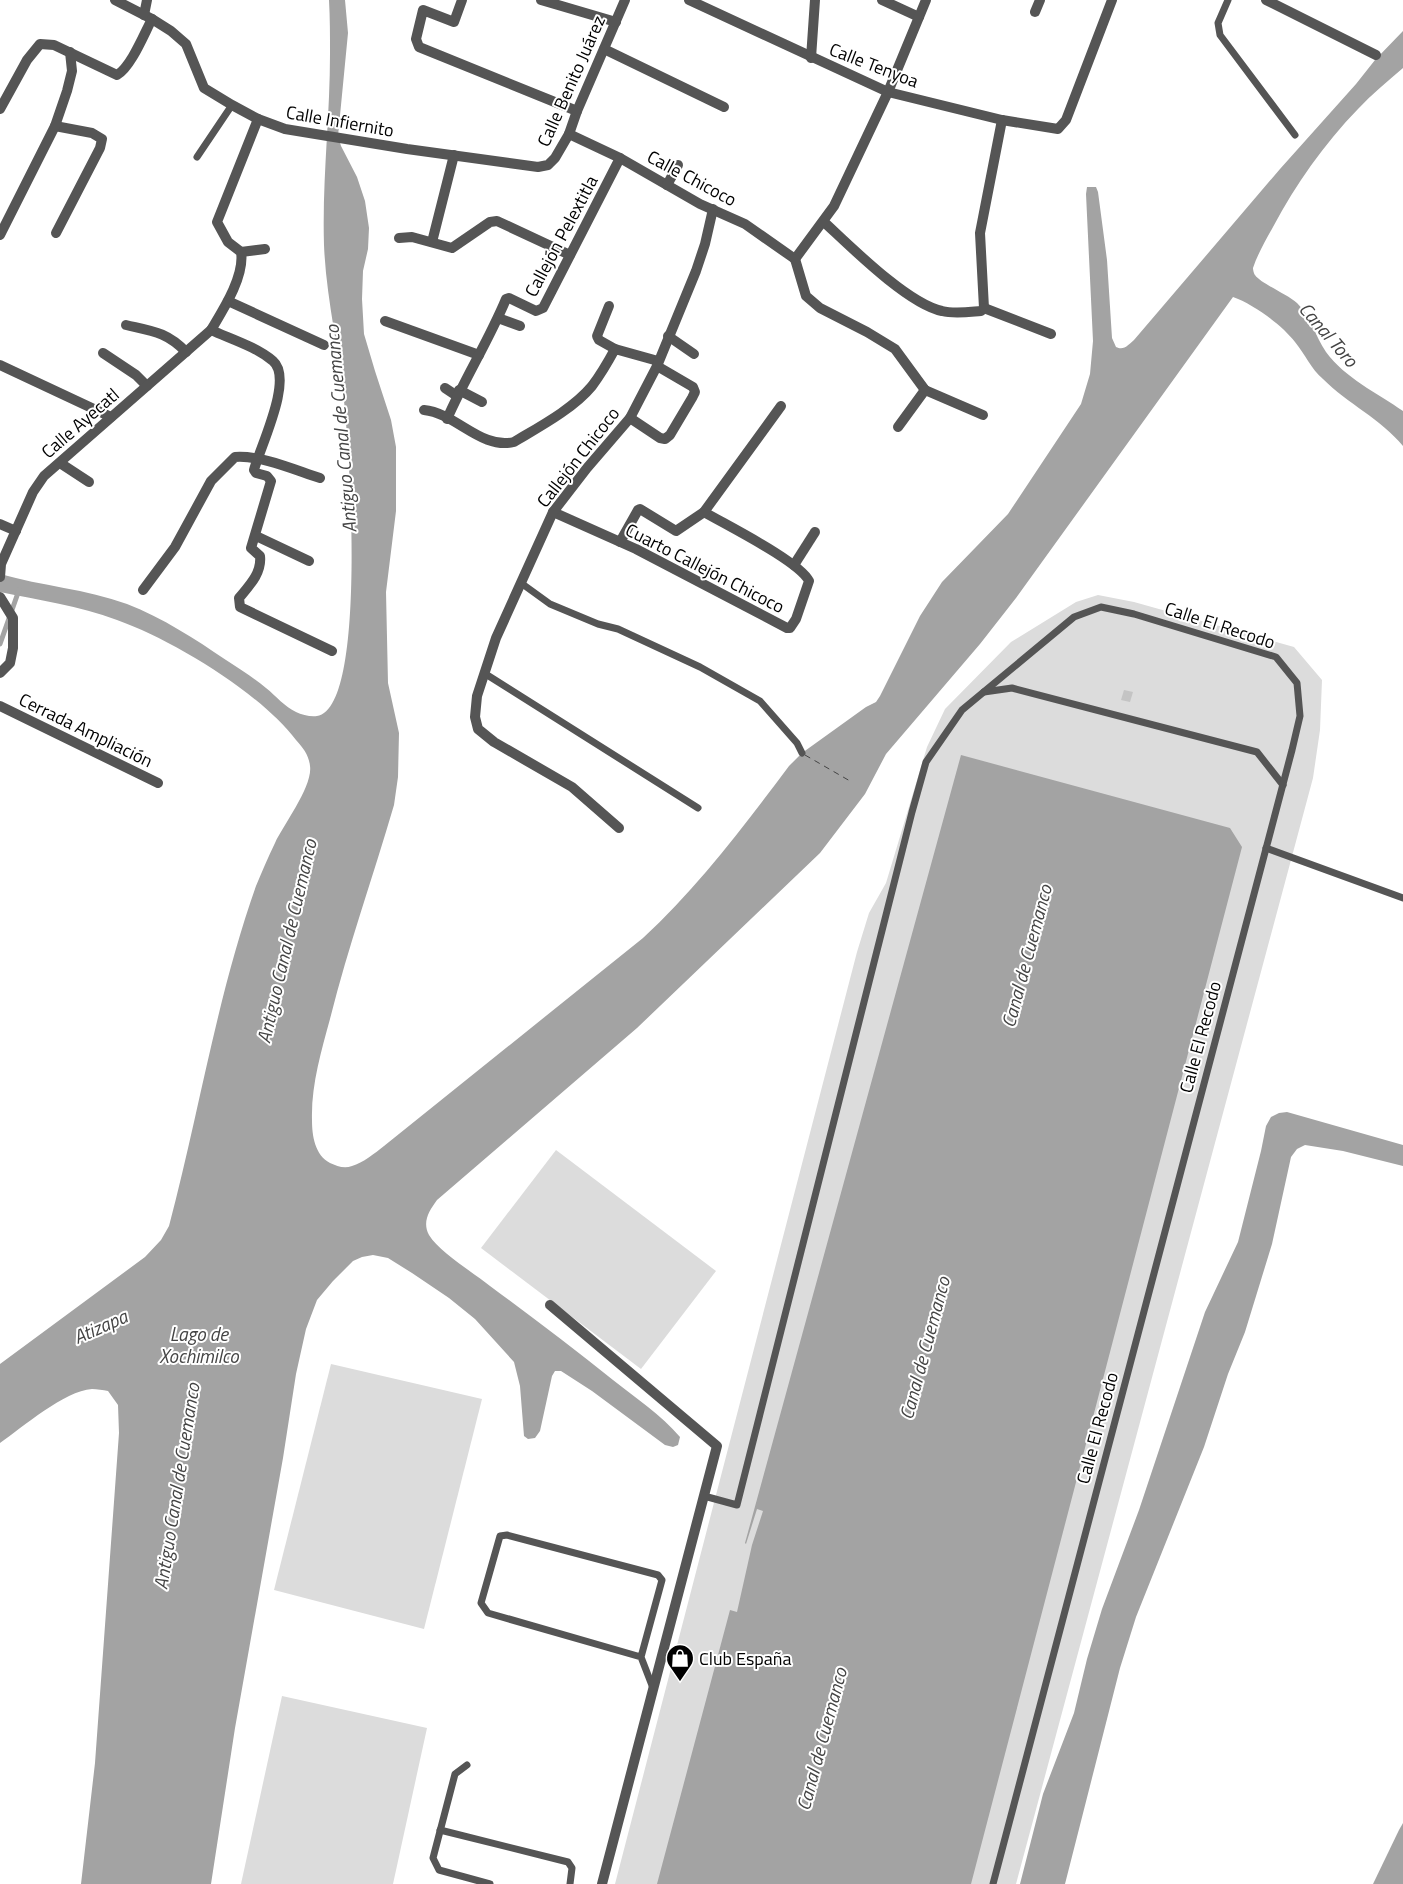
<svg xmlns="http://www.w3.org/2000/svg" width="1403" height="1884" font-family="'Titillium Web',sans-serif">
  <rect width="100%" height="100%" fill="#fff"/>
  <g fill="#dcdcdc">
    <path d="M1098 595 1134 602 1294 647 1322 680 1320 730 1313 778 1016 1884H615L857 952 869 913 886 883 927 747 945 709 1011 642 1076 602Z"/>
    <path d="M556 1150 716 1271 641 1369 481 1248Z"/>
    <path d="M331 1364 482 1399 424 1629 274 1590Z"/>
    <path d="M282 1696 427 1728 393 1884H241Z"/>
  </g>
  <g fill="#a3a3a3">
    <path d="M329 0H345L348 33 338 136 341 146 357 177 365 201 369 228 368 249 363 271 362 299 364 334 375 371 391 420 396 447V511L386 592 388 683 399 733 398 777 394 805C373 877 348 947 330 1019 321 1052 311 1086 312 1120 312 1136 315 1155 330 1163 337 1166 344 1169 352 1166 363 1163 375 1153 384 1146L643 938C698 887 744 826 789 766L802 753 866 707 876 702 880 696 920 616 942 582 1008 514 1081 404 1090 374 1093 341 1086 194 1087 187H1096L1098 192 1107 260 1112 338 1116 347C1124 351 1128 345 1134 340L1280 169 1356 84 1375 60 1403 31V68C1388 81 1372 94 1358 109 1324 144 1296 184 1273 227 1266 240 1258 253 1253 268 1253 270 1254 274 1255 275 1260 283 1287 294 1297 303 1311 316 1315 336 1326 352 1345 378 1377 393 1403 411V446C1381 419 1348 404 1323 379 1311 369 1305 354 1295 342 1282 325 1253 304 1233 297L1016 598 980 644 886 754 865 794 820 853 637 1028 437 1200C429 1211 422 1222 429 1235 439 1252 474 1273 490 1286 532 1317 573 1348 613 1380 636 1398 661 1415 680 1437L678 1445 673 1447 665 1445 592 1391 561 1371H555L552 1376 540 1431 535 1438 528 1439 524 1436 520 1386 514 1362 475 1319 449 1298 412 1273 388 1258 373 1255 362 1257 353 1261 333 1281 317 1300 306 1329 296 1374 283 1458 235 1728 211 1884H81L95 1763 119 1433 118 1405 108 1391C103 1390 97 1389 92 1389 64 1391 23 1427 0 1443V1364L145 1257 161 1240 169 1226C199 1113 217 996 256 886 262 872 268 857 275 843 284 824 313 786 310 766 309 755 303 748 296 740 259 692 173 640 117 620 79 606 39 600 0 592V574C42 586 86 589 127 604 163 618 195 639 226 660 240 669 254 678 266 688 276 696 285 707 296 712 302 715 311 717 317 716 368 709 349 444 344 401 339 349 326 297 324 245 322 181 330 118 330 54 330 36 330 18 329 0Z"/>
    <path d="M961 755 1230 828 1242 847 971 1884H657L730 1610 737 1612 752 1545 763 1511 757 1509 746 1544 745 1543Z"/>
    <path d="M1287 1112 1403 1145V1166L1343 1151 1305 1145 1297 1149 1291 1157 1272 1244 1245 1332 1228 1374 1204 1447 1136 1617 1120 1668 1065 1884H1020L1043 1794 1074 1713 1087 1659 1102 1609 1139 1510 1205 1312 1238 1242 1261 1151 1266 1126 1271 1117 1279 1113Z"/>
    <path d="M1403 1823V1884H1373L1399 1830Z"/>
  </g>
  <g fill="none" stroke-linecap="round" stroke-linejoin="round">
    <path stroke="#a3a3a3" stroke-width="5" d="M0 644 19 590"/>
    <path stroke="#444" stroke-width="1" stroke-dasharray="6 5" stroke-linecap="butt" d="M805 755 850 781"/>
  </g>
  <path fill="#c4c4c4" d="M1124 690 1133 692 1130 702 1121 700Z"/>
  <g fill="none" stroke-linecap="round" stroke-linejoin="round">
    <g stroke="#555" stroke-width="7">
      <path d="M1228 0 1218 23 1220 35 1295 135"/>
      <path d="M197 157 232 105"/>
      <path d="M521 583 550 604 598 624 618 629 700 667 760 701 797 743 802 753"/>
      <path d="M484 673 698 808"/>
      <path d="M984 692 1012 688 1257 752 1283 785"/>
      <path d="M1266 848 1403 898"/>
      <path d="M704 1496 737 1505 912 812 926 762 962 710 1074 617 1101 607 1134 614 1276 657 1297 683 1300 716 1292 750 993 1884"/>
      <path d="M641 1657 488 1613 481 1603 500 1536 507 1535 658 1575 662 1580 641 1657 653 1688"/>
      <path d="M467 1765 455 1774 433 1858 439 1870 490 1884"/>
      <path d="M440 1830 568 1862 572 1868 570 1884"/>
    </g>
    <g stroke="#555" stroke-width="10">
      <path d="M115 0 152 19 171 31 186 44 204 88 232 105 258 119 285 129 407 149 538 167 548 165 555 158 569 134 577 111 625 0"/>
      <path d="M462 0 454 22 423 10 416 39 419 47 577 111"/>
      <path d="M541 0 616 22"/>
      <path d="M689 0 888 92 1002 120 1058 129 1066 120 1112 0"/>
      <path d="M882 0 919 17"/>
      <path d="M1266 0 1376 55"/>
      <path d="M1035 12 1040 0"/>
      <path d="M144 15 147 0"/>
      <path d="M604 49 724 107"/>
      <path d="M811 58 815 0"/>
      <path d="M0 109 27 60 40 44 54 45 117 75C131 67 144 34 152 19"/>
      <path d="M55 126 92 133 102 139 100 148 56 233"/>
      <path d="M569 134 620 158 700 204 745 224 795 259"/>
      <path d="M667 185 678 165"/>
      <path d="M824 222C851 247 908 304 942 311 954 314 968 312 981 311L984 308"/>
      <path d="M0 235 55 126 67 91 72 71 70 52"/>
      <path d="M399 238 412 237 452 248 490 222 497 221 570 255"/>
      <path d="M432 242 454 155"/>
      <path d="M241 252 265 249"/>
      <path d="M795 259 834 206 888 92 926 0"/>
      <path d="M795 259 806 296 820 308 867 332 895 349 925 390"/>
      <path d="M228 301 324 345"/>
      <path d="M609 306 597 336 599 340 615 349"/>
      <path d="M984 308 980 233 1002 120"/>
      <path d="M984 308 1051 334"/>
      <path d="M498 318 520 326"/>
      <path d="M385 321 479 355"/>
      <path d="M126 325C152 331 167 332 186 352"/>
      <path d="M211 330C231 339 257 347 273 361 294 379 260 447 254 470L256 473 267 476 271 481 251 548 260 556C262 573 249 586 239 598L240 607 332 651"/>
      <path d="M668 336 694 354"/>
      <path d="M103 353 136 375 147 386"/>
      <path d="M0 365 111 417"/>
      <path d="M445 388 457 396"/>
      <path d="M459 390 482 402"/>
      <path d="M925 390 983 415"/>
      <path d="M424 410C456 413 481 450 514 442 539 427 573 409 592 386 601 374 608 362 615 349L658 361"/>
      <path d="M630 418 660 438 665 439 670 435 692 398 695 392 693 387 657 366"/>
      <path d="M447 419C465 378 489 340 506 299L509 298 536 311 543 308 620 158"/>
      <path d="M898 427 925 390"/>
      <path d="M60 463 89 482"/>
      <path d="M553 512 636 549 787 628H790L796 619 809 581C799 561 726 525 704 512"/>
      <path d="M0 524 16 531"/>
      <path d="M256 536 309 561"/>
      <path d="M620 542 638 510 640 509 676 531 704 512 781 406"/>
      <path d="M794 565 815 532"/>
      <path d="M0 577 1 564 33 492 44 476 211 330C223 310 245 276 241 252L228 242 217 222 258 119"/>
      <path d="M143 590 175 547 211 481 235 457C261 455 295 470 320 478"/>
      <path d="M0 597 13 618V648L10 663 0 673"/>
      <path d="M0 706 158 783"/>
      <path d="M619 828 572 787 494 742 478 729 475 717 477 696 496 638 553 512 587 468 630 418 657 366 696 271 705 244 713 209"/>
      <path d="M550 1305 717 1446 602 1884"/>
    </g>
  </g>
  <defs>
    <g id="shop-pin" transform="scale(1.4375)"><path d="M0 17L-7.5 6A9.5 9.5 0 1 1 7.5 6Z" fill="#000" stroke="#fff"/><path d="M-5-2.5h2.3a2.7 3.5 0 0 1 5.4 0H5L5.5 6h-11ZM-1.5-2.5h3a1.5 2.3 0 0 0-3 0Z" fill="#fff"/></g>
  </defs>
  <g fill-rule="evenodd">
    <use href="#shop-pin" x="680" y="1658"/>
  </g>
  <g text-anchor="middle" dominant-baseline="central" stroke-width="4" stroke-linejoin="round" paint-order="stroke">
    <g font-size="18" fill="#000" stroke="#fff">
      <text transform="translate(874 65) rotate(21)">Calle Tenyoa</text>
      <text transform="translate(571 81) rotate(-66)">Calle Benito Juárez</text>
      <text transform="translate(340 121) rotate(10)">Calle Infiernito</text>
      <text transform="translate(692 178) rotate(28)">Calle Chicoco</text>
      <text transform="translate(561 236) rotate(-62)">Callejón Pelextitla</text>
      <text transform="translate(80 423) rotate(-41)">Calle Ayecatl</text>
      <text transform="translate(578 457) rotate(-52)">Callejón Chicoco</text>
      <text transform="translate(705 568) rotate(27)">Cuarto Callejón Chicoco</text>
      <text transform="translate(1220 625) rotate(18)">Calle El Recodo</text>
      <text transform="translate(86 730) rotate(26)">Cerrada Ampliación</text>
      <text transform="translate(1200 1037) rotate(-75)">Calle El Recodo</text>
      <text transform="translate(1097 1428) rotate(-75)">Calle El Recodo</text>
    </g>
    <g font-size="18" fill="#000" stroke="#fff" text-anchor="start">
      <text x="699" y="1658">Club España</text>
    </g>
    <g font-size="19" font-style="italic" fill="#444" stroke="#fff">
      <text transform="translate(1329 334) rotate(49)">Canal Toro</text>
      <text transform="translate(340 429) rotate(-95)">Antiguo Canal de Cuemanco</text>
      <text transform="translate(286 941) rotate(-77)">Antiguo Canal de Cuemanco</text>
      <text transform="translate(1026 956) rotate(-75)">Canal de Cuemanco</text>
      <text transform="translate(100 1326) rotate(-24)">Atizapa</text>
      <text x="199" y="1333">Lago de<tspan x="199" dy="22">Xochimilco</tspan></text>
      <text transform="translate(924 1348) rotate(-75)">Canal de Cuemanco</text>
      <text transform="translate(176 1486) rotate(-81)">Antiguo Canal de Cuemanco</text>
      <text transform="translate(821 1739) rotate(-75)">Canal de Cuemanco</text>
    </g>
  </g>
</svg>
